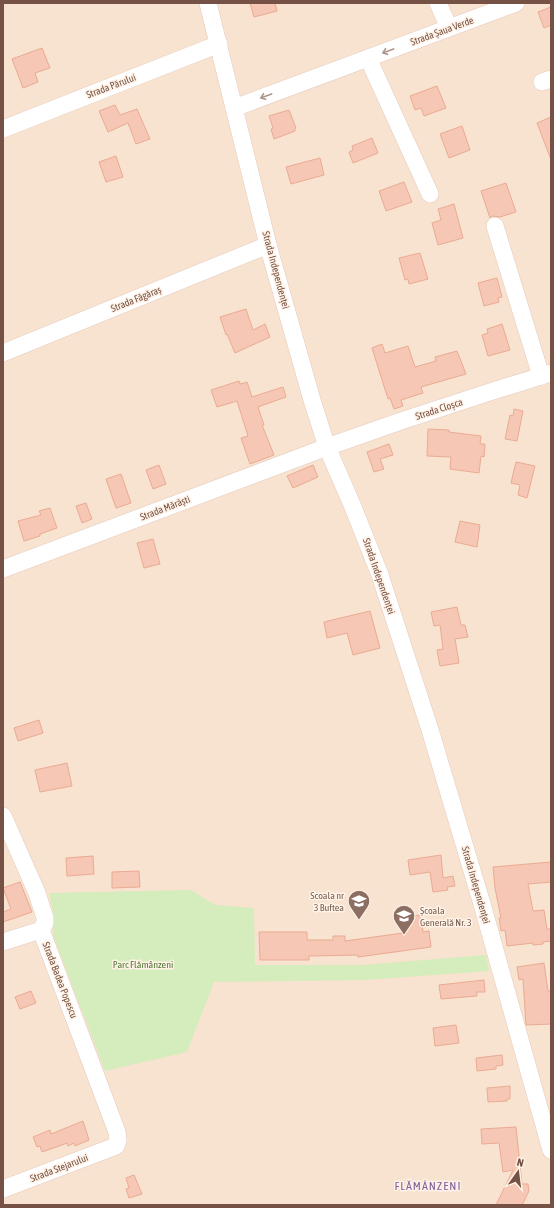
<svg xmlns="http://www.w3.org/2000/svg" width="554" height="1208" font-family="'Asap Condensed',sans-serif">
  <rect width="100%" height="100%" fill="#feefdf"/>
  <rect fill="#f8e2d0" x="3" y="3" width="548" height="1202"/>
  <path fill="#d5ecbd" d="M191 890 215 905 254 908 255 965H363L486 955 489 971 365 980 214 982 187 1052 105 1071 53 935 54 915 49 893Z"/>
  <g fill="#f6c7b4" stroke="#eaab93">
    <path d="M250 3H275L277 11 254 17Z"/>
    <path d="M551 7V25L544 28 538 12Z"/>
    <path d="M42 48 50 68 35 73 38 82 23 88 12 59Z"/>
    <path d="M437 86 446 108 424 116 421 108 415 110 410 96Z"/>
    <path d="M115 105 120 115 137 109 150 139 136 144 128 123 108 132 99 111Z"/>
    <path d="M289 110 296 128H295V131L274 139 271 129 273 128 269 116Z"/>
    <path d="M551 117V156L550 157 537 123Z"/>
    <path d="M462 126 470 150 449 158 440 134Z"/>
    <path d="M372 138 378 153 353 163 349 152 353 150 352 146Z"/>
    <path d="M116 156 123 177 106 182 99 162Z"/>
    <path d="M320 158 324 175 291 184 286 167Z"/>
    <path d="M404 182 412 202 386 211 379 191Z"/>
    <path d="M506 183 516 212 500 217 492 216 490 218 481 191Z"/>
    <path d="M454 204 463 238 438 245 432 223 441 220 438 209Z"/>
    <path d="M420 253 428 279 409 284 408 279 405 280 399 258Z"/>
    <path d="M497 278 502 297 498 298 499 302 484 306 478 283Z"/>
    <path d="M246 309 253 330 265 324 270 337 235 353 227 334 226 335 220 317Z"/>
    <path d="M502 324 510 350 488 356 482 335 488 333 487 329Z"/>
    <path d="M382 344 385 353 408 346 415 367 436 361 435 357 457 351 466 374 421 387 423 393 401 400 403 406 394 409 390 398 388 399 372 348Z"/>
    <path d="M239 381 240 384 247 382 252 397 283 387 286 397 258 407 264 425H262L274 455 250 464 241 438 248 436 237 401 217 407 211 390Z"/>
    <path d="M514 409 523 411 517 441 505 439 510 415 513 416Z"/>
    <path d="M428 429 449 430V432L481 436 480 444H485L484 457 481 456 479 473 450 469 451 457 427 456Z"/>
    <path d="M389 444 393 455 380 459 384 469 374 472 367 452Z"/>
    <path d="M516 462 535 466 527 498 518 495 520 485 511 483Z"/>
    <path d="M159 465 166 484 153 489 146 470Z"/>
    <path d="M313 465 318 477 293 488 287 476Z"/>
    <path d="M121 474 131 503 116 508 106 479Z"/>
    <path d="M86 503 92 519 82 523 76 506Z"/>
    <path d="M50 508 57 528 40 534V536L24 541 18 521 41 515 39 511Z"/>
    <path d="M460 521 480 525 477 547 455 542Z"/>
    <path d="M153 539 160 564 144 568 137 543Z"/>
    <path d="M457 607 461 625H465L468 637 455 639 459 663 440 666 437 650 443 649 440 625 434 626 431 612Z"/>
    <path d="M370 611 380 648 353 655 347 633 327 638 324 622Z"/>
    <path d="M39 720 43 733 18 741 14 728Z"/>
    <path d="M67 763 72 786 40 792 35 770Z"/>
    <path d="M441 855 443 878 453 876 455 886 447 887 448 890 433 892 430 872 410 875 408 860Z"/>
    <path d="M93 856 94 874 67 876 66 858Z"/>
    <path d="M551 862V882L528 884 533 911 544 910 547 929H551V941L543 942V944L533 945V943L507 946 505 930 501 931 499 918H501L495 888 493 867Z"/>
    <path d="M139 871 140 887 112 888V872Z"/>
    <path d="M20 882 32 912 3 922V912L11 909 3 888Z"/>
    <path d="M421 915 423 932 429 931 431 947 358 957V955L309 956V960H260L259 932H307V940H333V936H345V941L403 933 401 917Z"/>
    <path d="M544 963 548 991H551V1024L526 1025 523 979 519 980 517 967Z"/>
    <path d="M484 980 485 992H477V996L441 999 439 985Z"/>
    <path d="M31 991 36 1003 20 1009 15 997Z"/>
    <path d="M456 1025 459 1043 435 1046 433 1028Z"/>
    <path d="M502 1055 503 1065 496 1066V1069L477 1071 476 1058Z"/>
    <path d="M510 1086V1099H507V1101L488 1102 487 1088Z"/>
    <path d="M83 1121 89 1140 75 1146 74 1143 68 1146 67 1143 62 1145 42 1152 40 1146 37 1147 33 1137 50 1130 51 1134Z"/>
    <path d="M516 1127 522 1184H528L529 1191 522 1205H496L513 1170 503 1172 499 1143 482 1144 481 1129Z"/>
    <path d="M134 1175 142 1194 129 1198 126 1189 129 1188 126 1178Z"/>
  </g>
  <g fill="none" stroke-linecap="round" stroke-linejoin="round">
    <g stroke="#e5cbbd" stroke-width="18">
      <g id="minor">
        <path d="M208 3 268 245 312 400 327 447 353 507 380 575 431 733 482 904 551 1150"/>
        <path d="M438 3 449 28"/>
        <path d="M368 58 430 194"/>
        <path d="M542 82 551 79"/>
        <path d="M234 108 516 3"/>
        <path d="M3 129 219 44"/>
        <path d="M495 226 541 376"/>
        <path d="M3 353 268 245"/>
        <path d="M3 569 327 447 398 422 496 390 551 373"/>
        <path d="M3 816 37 893 45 918V923L41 930"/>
        <path d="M3 942 41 930"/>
        <path d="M3 1189 116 1146 118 1140 117 1132 41 930"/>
      </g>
    </g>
    <use href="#minor" stroke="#fff" stroke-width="17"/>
  </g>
  <defs><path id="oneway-shaft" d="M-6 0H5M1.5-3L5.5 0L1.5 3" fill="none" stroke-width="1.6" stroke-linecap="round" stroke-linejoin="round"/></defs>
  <g stroke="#ad978f">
    <use href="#oneway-shaft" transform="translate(388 51) rotate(160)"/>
    <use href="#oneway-shaft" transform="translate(266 96) rotate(160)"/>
  </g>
  <defs>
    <g id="school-pin" transform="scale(1.15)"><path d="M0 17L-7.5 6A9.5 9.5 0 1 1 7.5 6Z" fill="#8d6e63" stroke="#fff3e7"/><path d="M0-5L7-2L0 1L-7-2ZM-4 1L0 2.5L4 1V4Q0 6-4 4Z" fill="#fff"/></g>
  </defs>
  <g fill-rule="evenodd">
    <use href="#school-pin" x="359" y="901"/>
    <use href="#school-pin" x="404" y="916"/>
  </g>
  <g text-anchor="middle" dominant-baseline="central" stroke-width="3" stroke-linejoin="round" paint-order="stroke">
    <g font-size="10" fill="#765145" stroke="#fff3e7">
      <text transform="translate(442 31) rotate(-20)">Strada Șaua Verde</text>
      <text transform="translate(111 86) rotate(-21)">Strada Părului</text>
      <text transform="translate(276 270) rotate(75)">Strada Independenței</text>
      <text transform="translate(136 299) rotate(-22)">Strada Făgăraș</text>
      <text transform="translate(439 409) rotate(-18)">Strada Cloșca</text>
      <text transform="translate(165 508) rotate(-21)">Strada Mărăști</text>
      <text transform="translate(379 576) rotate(71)">Strada Independenței</text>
      <text transform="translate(476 885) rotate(74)">Strada Independenței</text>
      <text transform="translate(60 980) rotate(69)">Strada Badea Popescu</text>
      <text transform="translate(59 1168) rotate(-21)">Strada Stejarului</text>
    </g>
    <g font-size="10" fill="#785e54" stroke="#fff3e7" text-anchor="end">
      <text x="344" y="895">Scoala nr<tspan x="344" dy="12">3 Buftea</tspan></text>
      <text x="420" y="910" text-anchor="start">Școala<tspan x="420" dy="12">Generală Nr. 3</tspan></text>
    </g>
    <g font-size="10" fill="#527839" stroke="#fff3e7">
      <text x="143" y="964">Parc Flămânzeni</text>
    </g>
    <g font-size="12" letter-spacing="1" fill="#805f9b" stroke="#fff3e7">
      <text x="428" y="1186">FLĂMÂNZENI</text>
    </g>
  </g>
  <rect width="554" height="1208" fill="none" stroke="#765145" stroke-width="8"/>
  <g transform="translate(518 1172) rotate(14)" stroke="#fff3e7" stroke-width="3" paint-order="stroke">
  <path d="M0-3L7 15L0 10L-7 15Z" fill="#765145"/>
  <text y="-6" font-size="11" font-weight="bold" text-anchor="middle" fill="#765145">N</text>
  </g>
</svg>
